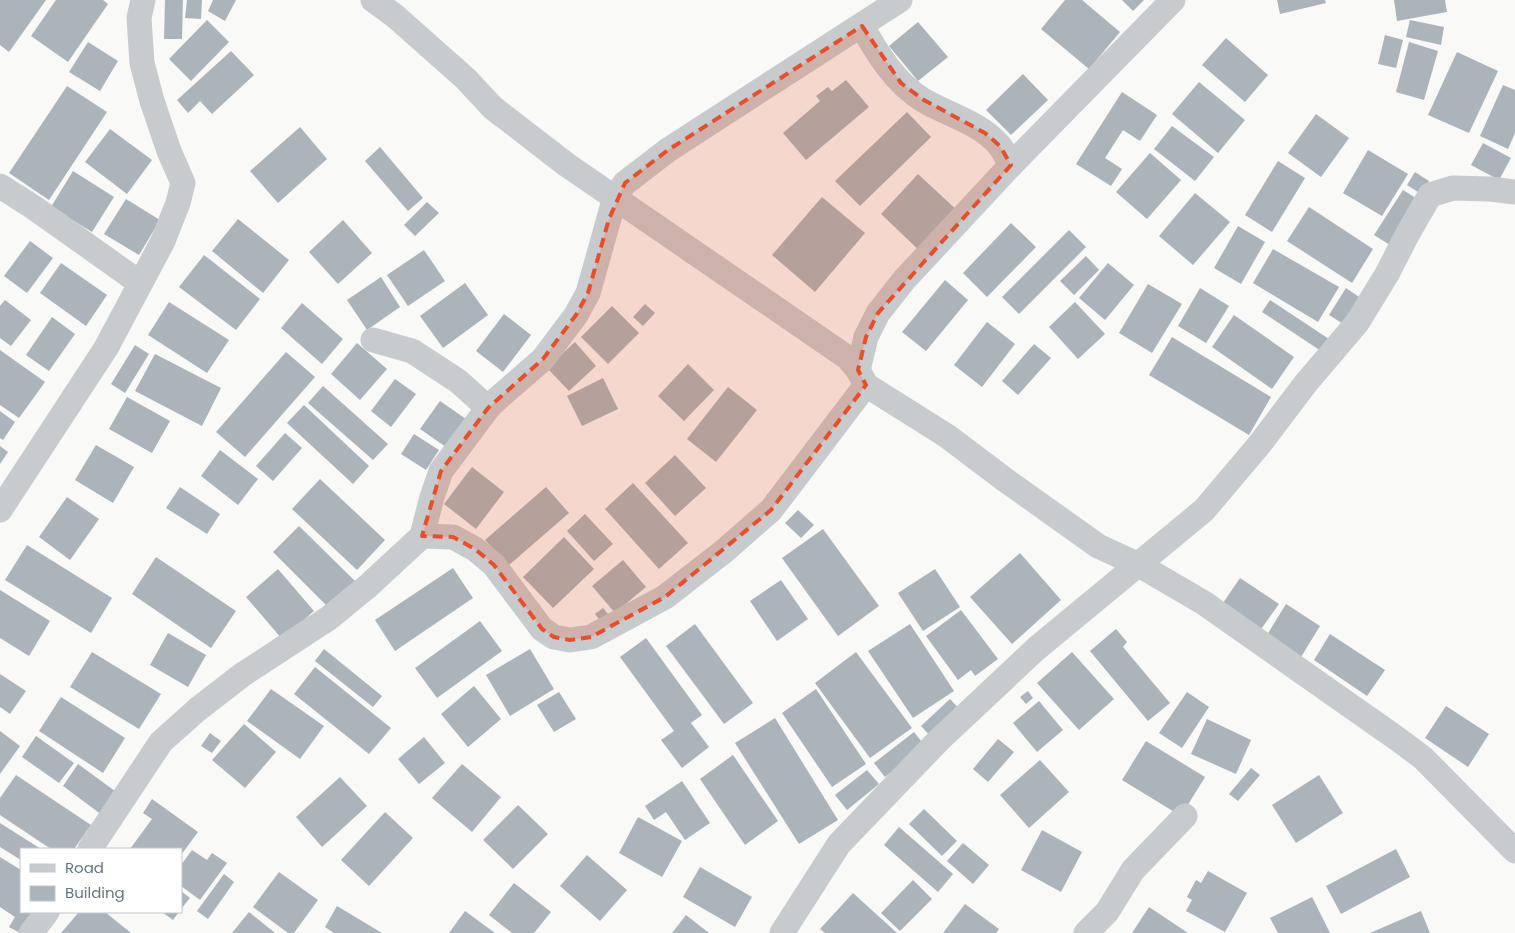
<svg xmlns="http://www.w3.org/2000/svg" width="1515" height="933" font-family="Poppins,sans-serif">
  <rect width="100%" height="100%" fill="#f9f9f7"/>
  <g fill="#abb4ba">
    <path d="M0 0H46L9 52 0 45Z"/>
    <path d="M56 0H103L108 4 68 62 31 36Z"/>
    <path d="M165 0H183L182 39H164Z"/>
    <path d="M187 0H202L201 19 185 18Z"/>
    <path d="M213 0H236L225 21 208 11Z"/>
    <path d="M1065 0H1082L1120 32 1089 69 1041 29Z"/>
    <path d="M1122 0H1144L1133 11Z"/>
    <path d="M1277 0H1325L1326 3 1280 14Z"/>
    <path d="M1394 0H1445L1447 12 1397 21Z"/>
    <path d="M207 20 229 42 191 81 169 59Z"/>
    <path d="M1410 20 1444 27 1441 45 1406 37Z"/>
    <path d="M918 22 948 57 918 81 889 46Z"/>
    <path d="M1385 35 1403 40 1396 68 1378 64Z"/>
    <path d="M1226 38 1268 75 1245 102 1202 65Z"/>
    <path d="M88 42 118 61 100 91 69 72Z"/>
    <path d="M1409 42 1438 51 1424 100 1396 92Z"/>
    <path d="M231 51 254 75 212 114 200 101 188 113 177 100Z"/>
    <path d="M1457 52 1498 71 1469 133 1428 115Z"/>
    <path d="M1023 74 1048 100 1011 135 986 110Z"/>
    <path d="M846 80 869 107 806 160 783 133 820 101 816 96 828 87 832 91Z"/>
    <path d="M1199 82 1245 120 1218 153 1172 114Z"/>
    <path d="M1503 85 1515 90V133L1508 149 1480 136Z"/>
    <path d="M67 86 107 112 49 200 9 173Z"/>
    <path d="M1122 92 1157 115 1140 141 1123 130 1105 158 1122 169 1111 186 1076 164Z"/>
    <path d="M907 112 931 137 860 206 835 181Z"/>
    <path d="M1316 114 1349 138 1321 177 1288 153Z"/>
    <path d="M1172 126 1214 157 1195 181 1154 149Z"/>
    <path d="M300 127 327 159 278 203 250 171Z"/>
    <path d="M110 129 152 160 127 194 85 162Z"/>
    <path d="M1483 143 1511 158 1499 180 1471 165Z"/>
    <path d="M380 147 423 198 408 211 365 161Z"/>
    <path d="M1368 150 1408 174 1382 216 1343 193Z"/>
    <path d="M1150 153 1181 180 1147 219 1116 192Z"/>
    <path d="M1278 161 1305 178 1272 232 1245 215Z"/>
    <path d="M73 171 114 197 92 232 51 207Z"/>
    <path d="M1415 172 1429 181 1421 194 1407 185Z"/>
    <path d="M918 174 960 213 923 254 881 214Z"/>
    <path d="M1403 190 1419 200 1390 245 1374 235Z"/>
    <path d="M1195 193 1230 222 1193 265 1159 236Z"/>
    <path d="M822 197 865 233 815 292 772 255Z"/>
    <path d="M126 199 160 220 139 255 104 234Z"/>
    <path d="M427 202 439 213 415 236 404 225Z"/>
    <path d="M1309 207 1373 249 1352 283 1287 241Z"/>
    <path d="M238 219 289 260 263 293 212 251Z"/>
    <path d="M343 220 372 253 338 284 309 252Z"/>
    <path d="M1011 223 1036 247 987 297 963 273Z"/>
    <path d="M1238 226 1265 242 1241 284 1214 268Z"/>
    <path d="M1069 230 1086 247 1019 314 1002 297Z"/>
    <path d="M30 241 53 258 27 293 4 276Z"/>
    <path d="M1273 249 1339 287 1318 322 1253 283Z"/>
    <path d="M424 250 445 281 408 306 387 275Z"/>
    <path d="M204 255 260 299 236 330 179 287Z"/>
    <path d="M1086 256 1099 270 1074 295 1060 281Z"/>
    <path d="M61 263 107 295 86 326 40 293Z"/>
    <path d="M1108 263 1134 285 1105 320 1079 298Z"/>
    <path d="M381 277 400 307 367 330 347 300Z"/>
    <path d="M945 280 968 300 926 351 902 332Z"/>
    <path d="M465 283 488 315 443 348 420 316Z"/>
    <path d="M1148 284 1182 304 1152 353 1119 333Z"/>
    <path d="M1200 288 1229 306 1206 343 1178 326Z"/>
    <path d="M1346 288 1362 299 1345 325 1329 315Z"/>
    <path d="M5 300 31 320 11 346 0 338V306Z"/>
    <path d="M1270 300 1332 341 1324 353 1262 312Z"/>
    <path d="M169 302 229 340 207 373 148 335Z"/>
    <path d="M1075 302 1105 334 1078 359 1049 327Z"/>
    <path d="M302 303 343 339 322 364 281 328Z"/>
    <path d="M645 304 655 313 643 326 633 317Z"/>
    <path d="M612 306 639 333 608 364 581 337Z"/>
    <path d="M504 314 531 335 503 372 476 351Z"/>
    <path d="M1234 315 1294 357 1272 389 1212 347Z"/>
    <path d="M52 317 75 334 49 371 26 355Z"/>
    <path d="M987 322 1015 344 982 387 954 365Z"/>
    <path d="M1172 337 1271 397 1249 435 1149 375Z"/>
    <path d="M575 342 596 366 569 391 547 368Z"/>
    <path d="M357 343 387 369 360 400 331 374Z"/>
    <path d="M1034 344 1051 358 1018 395 1002 381Z"/>
    <path d="M135 345 149 354 125 393 111 384Z"/>
    <path d="M0 350 45 382 19 418 0 405Z"/>
    <path d="M286 352 315 377 245 457 216 432Z"/>
    <path d="M155 354 221 388 202 426 135 391Z"/>
    <path d="M688 364 714 390 684 421 658 396Z"/>
    <path d="M603 378 618 409 582 426 567 396Z"/>
    <path d="M395 379 416 394 391 427 371 411Z"/>
    <path d="M323 386 388 444 373 460 308 403Z"/>
    <path d="M728 387 757 410 716 462 687 439Z"/>
    <path d="M127 397 170 421 152 453 109 429Z"/>
    <path d="M440 401 466 419 446 447 420 429Z"/>
    <path d="M304 405 369 466 353 484 287 423Z"/>
    <path d="M0 411 15 422 3 440 0 438Z"/>
    <path d="M285 433 302 448 273 481 256 466Z"/>
    <path d="M414 434 439 450 426 470 401 454Z"/>
    <path d="M96 445 134 467 113 503 75 480Z"/>
    <path d="M0 446 8 452 0 464Z"/>
    <path d="M220 450 258 479 238 505 201 476Z"/>
    <path d="M675 455 706 488 675 516 645 483Z"/>
    <path d="M472 467 504 492 476 529 444 504Z"/>
    <path d="M320 479 385 540 357 570 292 509Z"/>
    <path d="M633 483 688 543 659 569 605 509Z"/>
    <path d="M180 487 220 514 207 534 166 508Z"/>
    <path d="M546 487 569 513 508 566 485 540Z"/>
    <path d="M67 497 99 519 70 560 39 537Z"/>
    <path d="M798 510 814 525 801 538 785 523Z"/>
    <path d="M585 514 613 544 594 561 567 531Z"/>
    <path d="M299 526 355 581 329 608 273 552Z"/>
    <path d="M823 529 879 606 838 636 782 558Z"/>
    <path d="M564 537 594 569 553 608 523 577Z"/>
    <path d="M27 545 112 598 91 633 5 580Z"/>
    <path d="M1020 553 1061 600 1012 644 970 597Z"/>
    <path d="M156 557 236 611 211 648 132 594Z"/>
    <path d="M623 560 646 587 615 613 592 586Z"/>
    <path d="M453 568 473 598 395 651 375 620Z"/>
    <path d="M278 569 314 611 282 639 246 597Z"/>
    <path d="M935 569 960 607 923 631 898 593Z"/>
    <path d="M1240 578 1279 604 1259 632 1221 606Z"/>
    <path d="M781 580 808 619 777 641 750 601Z"/>
    <path d="M0 590 50 621 29 656 0 638Z"/>
    <path d="M1286 604 1320 626 1301 657 1267 635Z"/>
    <path d="M603 608 613 620 605 627 595 614Z"/>
    <path d="M961 610 998 659 975 676 971 670 958 680 926 636Z"/>
    <path d="M480 621 502 651 437 698 415 668Z"/>
    <path d="M695 624 753 703 724 724 666 646Z"/>
    <path d="M910 624 954 691 913 718 868 651Z"/>
    <path d="M1116 629 1127 642 1123 647 1170 703 1148 721 1090 651Z"/>
    <path d="M168 633 206 655 188 687 150 665Z"/>
    <path d="M1330 634 1385 670 1367 696 1314 660Z"/>
    <path d="M646 638 702 715 691 723 709 747 682 768 661 740 674 731 620 657Z"/>
    <path d="M324 649 382 696 373 707 315 661Z"/>
    <path d="M530 649 554 689 510 716 486 675Z"/>
    <path d="M92 652 161 694 139 729 70 687Z"/>
    <path d="M856 652 912 728 870 758 815 683Z"/>
    <path d="M1072 652 1114 699 1079 730 1037 683Z"/>
    <path d="M315 667 391 728 369 754 294 694Z"/>
    <path d="M0 674 26 691 10 714 0 707Z"/>
    <path d="M474 686 501 719 468 747 441 714Z"/>
    <path d="M271 689 324 726 300 759 247 721Z"/>
    <path d="M816 689 866 764 832 787 782 713Z"/>
    <path d="M1028 691 1033 698 1026 704 1020 697Z"/>
    <path d="M559 692 576 719 554 732 537 705Z"/>
    <path d="M1187 692 1209 707 1182 748 1159 733Z"/>
    <path d="M61 697 125 738 103 773 39 731Z"/>
    <path d="M950 699 962 712 933 739 921 726Z"/>
    <path d="M1039 701 1063 730 1037 752 1013 723Z"/>
    <path d="M1446 706 1489 734 1468 767 1425 738Z"/>
    <path d="M775 718 838 820 799 844 735 743Z"/>
    <path d="M1207 719 1251 740 1236 774 1191 754Z"/>
    <path d="M244 724 276 752 245 788 212 760Z"/>
    <path d="M0 731 20 746 0 774Z"/>
    <path d="M914 732 925 746 885 777 874 763Z"/>
    <path d="M210 733 221 741 212 753 201 746Z"/>
    <path d="M36 736 74 763 59 783 22 757Z"/>
    <path d="M424 737 445 763 419 784 398 759Z"/>
    <path d="M998 739 1014 752 988 782 973 769Z"/>
    <path d="M1146 741 1205 777 1181 816 1122 780Z"/>
    <path d="M733 755 778 821 745 845 700 779Z"/>
    <path d="M1040 760 1069 792 1029 828 1000 795Z"/>
    <path d="M78 764 119 794 102 815 63 786Z"/>
    <path d="M462 764 501 797 472 832 432 798Z"/>
    <path d="M1251 768 1260 775 1238 801 1229 794Z"/>
    <path d="M867 770 879 784 847 810 835 795Z"/>
    <path d="M16 775 91 825 74 849H51L0 815V798Z"/>
    <path d="M1319 775 1343 813 1296 843 1272 805Z"/>
    <path d="M340 777 367 806 322 847 296 817Z"/>
    <path d="M682 781 710 823 685 840 666 812 654 820 645 806Z"/>
    <path d="M152 799 198 832 181 855V849H130L152 819 143 813Z"/>
    <path d="M518 805 548 834 513 869 483 840Z"/>
    <path d="M924 809 957 841 942 856 909 824Z"/>
    <path d="M385 812 413 838 369 886 341 860Z"/>
    <path d="M638 817 682 841 662 877 619 853Z"/>
    <path d="M0 823 41 849H21V860L0 847Z"/>
    <path d="M899 827 953 874 938 892 884 845Z"/>
    <path d="M1042 830 1082 852 1061 892 1021 870Z"/>
    <path d="M963 843 989 865 973 884 947 861Z"/>
    <path d="M1396 849 1410 877 1341 914 1326 886Z"/>
    <path d="M192 850 207 860 212 853 227 863 200 900 181 886V865Z"/>
    <path d="M587 855 627 890 600 921 560 886Z"/>
    <path d="M0 857 21 870V912H33L20 933 9 927 15 917 0 907Z"/>
    <path d="M700 867 752 897 735 927 683 897Z"/>
    <path d="M1208 871 1247 893 1225 932 1186 911 1192 900 1187 897 1196 880 1201 883Z"/>
    <path d="M279 872 318 900 294 933H288L253 907Z"/>
    <path d="M224 874 234 882 208 919 197 911Z"/>
    <path d="M913 880 932 899 900 931 881 913Z"/>
    <path d="M514 883 551 912 534 933H512L489 915Z"/>
    <path d="M181 891 190 898 181 909Z"/>
    <path d="M853 893 897 933H825L820 929Z"/>
    <path d="M1312 897 1330 933H1278L1270 918Z"/>
    <path d="M965 904 999 929 996 933H943Z"/>
    <path d="M337 906 382 933H334L325 927Z"/>
    <path d="M1149 907 1188 933H1132Z"/>
    <path d="M465 911 495 933H449Z"/>
    <path d="M1421 911 1430 933H1370Z"/>
    <path d="M79 912H105L131 933H61Z"/>
    <path d="M162 912H179L173 920Z"/>
    <path d="M249 912 275 933H232Z"/>
    <path d="M686 915 709 933H672Z"/>
  </g>
  <g fill="none" stroke-linecap="round" stroke-linejoin="round">
    <g stroke="#c7cbce" stroke-width="25">
      <path d="M373 0 395 16 466 79 493 108 567 165 848 358 858 370 866 385 947 436 1004 479 1098 546 1139 565 1204 603 1399 740 1423 758 1515 851"/>
      <path d="M862 26C877 53 895 83 923 100 948 115 979 122 999 145 1004 151 1007 159 1011 165"/>
      <path d="M0 186 33 207 140 283"/>
      <path d="M373 340 412 351 458 381 488 408"/>
      <path d="M858 370 866 337 878 313 904 280 1011 165 1173 0"/>
      <path d="M0 510 106 348 163 241 178 203 183 183 169 151 152 101 142 63 139 18 143 0"/>
      <path d="M422 536 453 537 475 549 494 565 542 629 554 637 570 640 591 637 665 597 723 552 771 510 866 385"/>
      <path d="M90 849 161 742 198 709 242 675 329 618 368 586 422 536 432 497 441 471 488 408 496 400 543 359 576 315 588 293 615 197 625 183 668 150 900 0"/>
      <path d="M31 933 47 912"/>
      <path d="M782 933 839 844 939 740 1037 648 1204 510 1259 445 1306 383 1357 323 1387 274 1407 235 1430 195 1453 188 1490 189 1515 192"/>
      <path d="M1086 933 1107 912 1133 870 1185 816"/>
    </g>
  </g>
  <path fill="#e84e28" fill-opacity="0.2" stroke="#e84e28" stroke-width="4" stroke-dasharray="10 6" stroke-linejoin="round" d="M862 26 901 83 922 99 985 133 1000 146 1011 165 878 313 866 337 858 370 866 385 771 510 665 597 591 637 570 640 554 637 542 629 494 565 475 549 453 537 422 536 441 471 488 408 543 359 576 315 588 293 609 219 625 183 668 150Z"/>
  <rect x="20" y="848" width="162" height="65" fill="#ffffff" stroke="#c1c8cd"/>
  <rect x="30" y="864" width="25" height="8" fill="#c7cbce" stroke="#c1c8cd"/>
  <text x="65" y="873" font-size="15" fill="#647683">Road</text>
  <rect x="30" y="886" width="25" height="15" fill="#abb4ba" stroke="#c1c8cd"/>
  <text x="65" y="898" font-size="15" fill="#647683">Building</text>
</svg>
